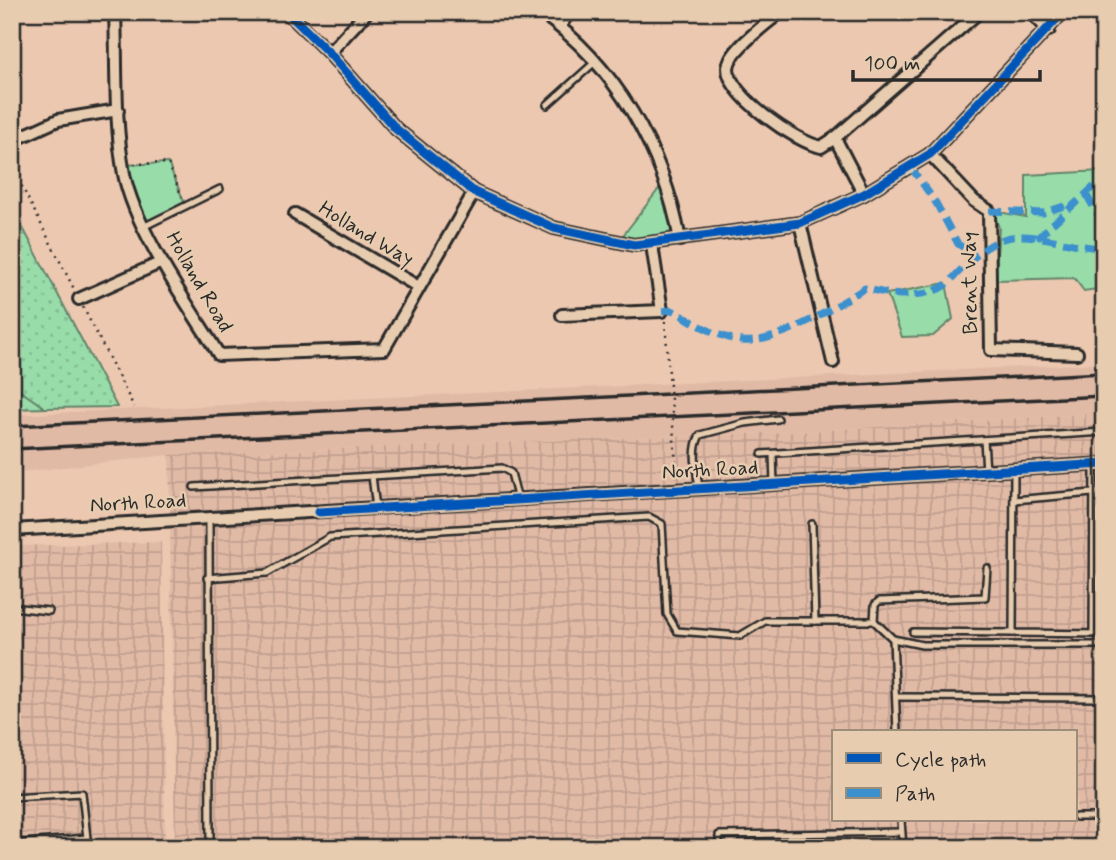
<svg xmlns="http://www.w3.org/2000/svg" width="1116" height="860" font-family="Mynerve,sans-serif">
  <defs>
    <pattern id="industrial-grid" width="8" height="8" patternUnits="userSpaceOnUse" patternTransform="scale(1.75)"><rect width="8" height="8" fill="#e1baa6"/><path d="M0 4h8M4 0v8" fill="none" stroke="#c1a08f"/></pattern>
    <pattern id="forest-firs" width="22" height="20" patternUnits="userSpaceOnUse" patternTransform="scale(1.75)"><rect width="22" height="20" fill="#98dca9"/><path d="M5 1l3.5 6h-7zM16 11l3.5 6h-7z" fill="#83bd92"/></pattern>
    <pattern id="park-dots" width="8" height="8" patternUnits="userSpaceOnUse" patternTransform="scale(1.75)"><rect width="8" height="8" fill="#98dca9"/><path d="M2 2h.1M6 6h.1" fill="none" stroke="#83bd92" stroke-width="1.8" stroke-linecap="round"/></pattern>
  </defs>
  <rect width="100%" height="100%" fill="#edc8b0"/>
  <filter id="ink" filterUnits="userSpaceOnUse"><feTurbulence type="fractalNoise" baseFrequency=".0143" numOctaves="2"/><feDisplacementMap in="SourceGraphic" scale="14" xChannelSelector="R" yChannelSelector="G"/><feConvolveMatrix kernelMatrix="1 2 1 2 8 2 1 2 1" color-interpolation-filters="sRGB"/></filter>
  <g filter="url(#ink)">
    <path fill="#e1baa6" d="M1104 363V413L795 432 169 455 12 473V415Z"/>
    <g fill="url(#industrial-grid)" fill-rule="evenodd">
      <path d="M1104 413V848H175L169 455 795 432ZM834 732H1076V820H834Z"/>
      <path d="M161 542 165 848H12V546Z"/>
    </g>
    <g fill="#98dca9" stroke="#62846a" stroke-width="2">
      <path d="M168 163 186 206 145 226 123 165Z"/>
      <path d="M1102 171 1104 288 1084 291 1074 278 995 280 999 228 993 211 1026 217V175Z"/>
      <path d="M665 181 678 231 618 242Z"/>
      <path d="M946 283 953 319 933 336 902 337 887 294Z"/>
    </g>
    <path fill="url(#forest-firs)" stroke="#62846a" stroke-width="2" d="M12 382 45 408 12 409Z"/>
    <path fill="url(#park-dots)" stroke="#62846a" stroke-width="2" d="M12 207 117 407 45 408 12 385Z"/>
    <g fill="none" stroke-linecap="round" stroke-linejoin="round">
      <g stroke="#2b2b2b" stroke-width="10">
        <g id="service">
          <path d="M561 29 573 12"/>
          <path d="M547 105 595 62"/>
          <path d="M145 226 220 189"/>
          <path d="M984 440 986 471"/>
          <path d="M762 454 1104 432"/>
          <path d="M773 454 774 484"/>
          <path d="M1014 469 1013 633 1104 634"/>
          <path d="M372 476 376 508"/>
          <path d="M194 487 502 468 511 473 518 500"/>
          <path d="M699 488C697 471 691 451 700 435L745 423 778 419"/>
          <path d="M1014 500 1104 492"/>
          <path d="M209 518 210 848"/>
          <path d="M812 524 815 621"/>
          <path d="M207 578 267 573 330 537 649 517 662 524 667 614 677 631 740 636 765 621H874L893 639 922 645H1104"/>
          <path d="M12 607 49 611"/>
          <path d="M874 621 875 605 879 601 985 597 987 568"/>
          <path d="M913 632 1013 633"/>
          <path d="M1093 634 1094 464"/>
          <path d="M893 639 897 732"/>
          <path d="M896 697 1104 698"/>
          <path d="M12 797 82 793 87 838 12 844"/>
          <path d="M1076 817H1104"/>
          <path d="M901 820 903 848"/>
          <path d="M719 848V835L901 832"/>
        </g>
      </g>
      <g stroke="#2b2b2b" stroke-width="16">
        <g id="minor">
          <path d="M115 12C117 66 114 121 124 174 135 230 189 306 219 355L384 349 474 192"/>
          <path d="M287 12 329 53 396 129 474 192 554 228 634 245 800 223 864 194 930 154 1063 12"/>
          <path d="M540 12C616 65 664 151 680 240"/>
          <path d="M780 12C767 24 729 50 728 68 728 96 796 142 821 147L835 138"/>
          <path d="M1030 12 1049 30"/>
          <path d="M329 53 367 12"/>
          <path d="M12 141 58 120 118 110"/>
          <path d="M930 154 974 201 989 211 991 350 1077 353"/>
          <path d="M864 194 835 138 979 12"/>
          <path d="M295 214 417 286"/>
          <path d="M800 223 833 362"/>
          <path d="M79 299 162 262"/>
          <path d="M562 315 662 311 652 245"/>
          <path d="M12 530 1104 464"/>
        </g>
      </g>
      <g stroke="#2b2b2b" stroke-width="2.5" stroke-dasharray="2 5" stroke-linecap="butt">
        <path d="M134 164 168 163 182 197"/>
        <path d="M12 167 74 289"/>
        <path d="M83 307 134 407"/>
        <path d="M665 321 677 478"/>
      </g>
      <use href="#service" stroke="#e8ccaf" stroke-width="5"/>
      <use href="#minor" stroke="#e8ccaf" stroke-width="10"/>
      <g stroke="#2b2b2b" stroke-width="3.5">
        <path d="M12 426 1104 373"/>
        <path d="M12 449 1104 396"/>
      </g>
      <g stroke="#3b90cd" stroke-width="7" stroke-dasharray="14 7" stroke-linecap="butt">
        <path d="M910 166 936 203 958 244 975 256"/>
        <path d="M1086 194 1104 226"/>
        <path d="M989 211 1043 213 1067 205"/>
        <path d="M1037 238 1099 182 1104 181"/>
        <path d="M662 311 672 310C692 321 718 338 742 341 776 345 836 306 865 288 888 295 916 299 939 289 950 284 961 268 971 260 981 252 990 243 1003 239 1032 229 1072 248 1104 248"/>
      </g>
      <g stroke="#e8ccaf" stroke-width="13">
        <g id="cycleway">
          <path d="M287 12 329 53 396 129 474 192 554 228 634 245 800 223 864 194 930 154 1063 12"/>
          <path d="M319 512 1104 464"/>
        </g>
      </g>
      <use href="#cycleway" stroke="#0057b8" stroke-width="9"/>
    </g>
  </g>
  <g text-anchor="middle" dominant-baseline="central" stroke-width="5" stroke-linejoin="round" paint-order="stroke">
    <g font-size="21" fill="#2b2b2b" stroke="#e8ccaf">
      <text transform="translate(366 234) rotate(31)">Holland Way</text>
      <text transform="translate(199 282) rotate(60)">Holland Road</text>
      <text transform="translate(970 283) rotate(-91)">Brent Way</text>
      <text transform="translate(710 470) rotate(-3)">North Road</text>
      <text transform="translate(138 503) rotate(-3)">North Road</text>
    </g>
  </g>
  <rect width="1116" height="860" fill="none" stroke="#e8ccaf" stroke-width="42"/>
  <rect x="21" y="21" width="1074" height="818" fill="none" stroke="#2b2b2b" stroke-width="2.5" filter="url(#ink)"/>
  <rect x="832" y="730" width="245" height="91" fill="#e8ccaf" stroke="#9c8c7a" stroke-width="2"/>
  <rect x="846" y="753" width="35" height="10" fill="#0057b8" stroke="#9c8c7a" stroke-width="2"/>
  <text x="895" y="766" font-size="21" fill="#2b2b2b">Cycle path</text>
  <rect x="846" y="788" width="35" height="10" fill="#3b90cd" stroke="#9c8c7a" stroke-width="2"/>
  <text x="895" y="800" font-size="21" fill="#2b2b2b">Path</text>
  <path d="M853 70v10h187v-10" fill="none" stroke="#2b2b2b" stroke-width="3.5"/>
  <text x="864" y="70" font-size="21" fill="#2b2b2b" stroke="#e8ccaf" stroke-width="5" paint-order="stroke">100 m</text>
</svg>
